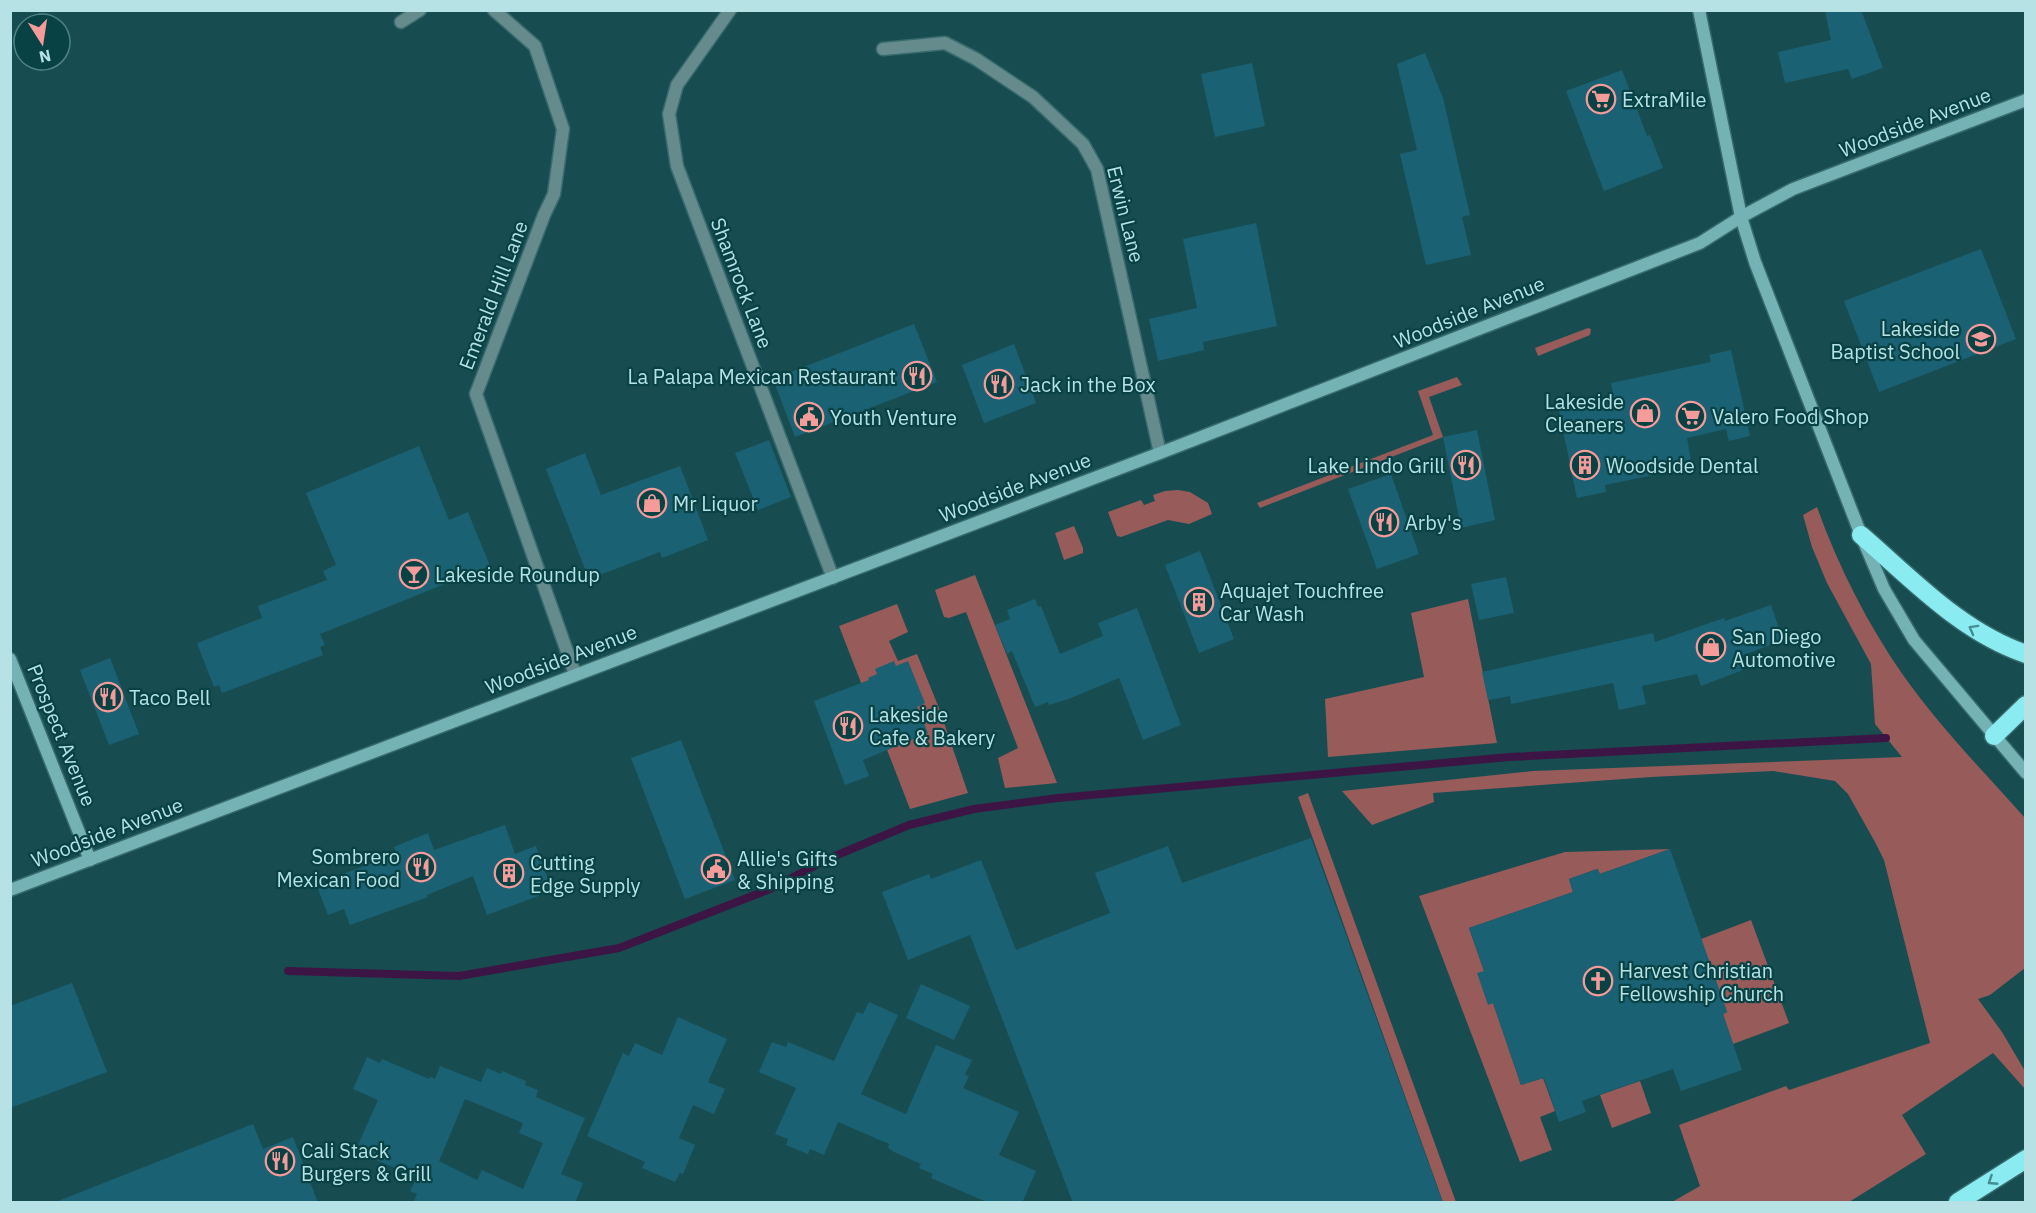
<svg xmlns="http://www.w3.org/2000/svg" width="2036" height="1213" font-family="'IBM Plex Sans',sans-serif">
  <rect width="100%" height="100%" fill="#174d50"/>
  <g fill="#975b5a">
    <path d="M1588 328 1591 329 1590 335 1538 356 1535 348Z"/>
    <path d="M1457 377 1462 385 1429 397 1443 437 1260 508 1257 503 1433 435 1418 391Z"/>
    <path d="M1178 490 1190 492 1208 503 1212 514 1189 524 1168 520 1121 537 1117 536 1108 512 1141 500 1144 505 1155 501 1153 495 1165 491Z"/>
    <path d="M1817 507C1838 566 1867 623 1903 675 1939 726 1984 772 2025 818V968L1990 995 1978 999 2002 1032 2025 1071V1089L1993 1053 1902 1115 1926 1154 1849 1202H1672L1700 1186 1679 1125 1786 1086 1789 1090 1930 1043 1884 860 1875 842 1848 794 1835 781 1773 771 1651 777 1433 793 1434 802 1372 825 1342 791 1533 771 1902 757 1875 724 1871 664 1827 583 1812 547 1803 515Z"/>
    <path d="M1074 526 1083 548V553L1064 560 1055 533Z"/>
    <path d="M975 575 1057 783 1005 788 998 758 1018 748 966 612 949 618 944 617 935 590Z"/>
    <path d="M1468 599 1497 743 1328 757 1325 699 1424 677 1411 613Z"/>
    <path d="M897 604 908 632 889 641 898 661 917 654 939 708 968 793 910 809 839 626Z"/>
    <path d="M1308 793 1456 1202H1443L1298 797Z"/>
    <path d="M1670 849 1600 874 1597 869 1569 879 1573 892 1469 928 1484 971 1489 1004 1493 1003 1521 1085 1543 1078 1555 1111 1540 1117 1552 1150 1520 1162 1419 896 1565 852Z"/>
    <path d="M1751 920 1789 1023 1733 1044 1723 1014 1727 1012 1701 939Z"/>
    <path d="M1640 1081 1651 1113 1612 1128 1600 1095Z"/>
  </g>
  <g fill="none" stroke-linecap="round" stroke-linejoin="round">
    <path stroke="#3d1545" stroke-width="8" d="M288 971 459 976 619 948 770 889 830 858 909 825 974 809 1058 798 1509 757 1886 738"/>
  </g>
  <g fill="#1b6174" fill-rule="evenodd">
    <path d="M1825 10H1861L1883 68 1852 79 1848 69 1785 83 1778 52 1831 40Z"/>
    <path d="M1425 53 1443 98 1470 215 1462 217 1471 255 1426 265 1400 154 1417 150 1397 64Z"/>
    <path d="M1252 63 1265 126 1215 137 1201 74Z"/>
    <path d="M1622 70 1647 136 1650 135 1663 168 1604 191 1566 91Z"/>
    <path d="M1256 223 1277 326 1203 342 1204 350 1158 361 1149 319 1197 308 1183 239Z"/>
    <path d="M1981 249 2016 339 1879 392 1844 301Z"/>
    <path d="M914 324 937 382 795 437 773 379Z"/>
    <path d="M1014 344 1036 403 984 423 962 365Z"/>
    <path d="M1731 350 1750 436 1729 441 1726 429 1687 438 1692 467 1605 485 1606 492 1577 498 1559 411 1614 399 1611 383 1711 362 1709 355Z"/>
    <path d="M1477 430 1495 520 1461 528 1443 437Z"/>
    <path d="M769 440 791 497 758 510 735 453Z"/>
    <path d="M419 446 449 520 468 512 490 566 320 634 325 645 320 647 323 655 222 693 219 685 214 687 197 643 262 618 258 606 327 580 323 571 336 565 306 493Z"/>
    <path d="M585 453 601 495 680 466 708 540 662 558 660 552 589 579 546 469Z"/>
    <path d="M1391 474 1419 554 1377 569 1348 489Z"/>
    <path d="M1200 551 1234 639 1199 653 1165 565Z"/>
    <path d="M1506 577 1514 613 1479 620 1471 584Z"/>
    <path d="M1035 599 1038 607 1041 606 1060 654 1103 636 1098 623 1137 608 1181 725 1143 740 1119 678 1071 698 1049 705 1048 702 1035 707 1012 651 1007 654 995 625 1010 619 1007 610Z"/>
    <path d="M1771 605 1783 640 1738 657 1743 670 1701 686 1697 674 1642 686 1646 704 1619 710 1613 683 1511 704 1510 696 1488 700 1482 672 1653 633 1655 642 1724 618 1725 621Z"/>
    <path d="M110 658 139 734 109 745 80 670Z"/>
    <path d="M894 661 896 666 908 661 925 703 917 707 928 733 863 760 869 776 845 785 814 701 869 680 868 678 877 674 875 669Z"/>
    <path d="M681 740 735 880 685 899 631 758Z"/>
    <path d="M505 825 515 854 536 846 552 891 487 915 473 876 427 895 428 897 350 925 344 909 328 915 318 889 334 883 332 878 397 854 394 847 428 833 434 850Z"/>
    <path d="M1311 838 1443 1203H1073L970 935 908 960 882 892 929 874 931 879 981 860 1016 950 1110 913 1095 873 1168 846 1182 883Z"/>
    <path d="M1670 849 1727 1012 1723 1014 1742 1070 1681 1091 1673 1069 1582 1101 1586 1112 1559 1122 1544 1078 1521 1085 1493 1003 1488 1005 1477 973 1484 971 1469 928 1573 892 1569 879 1598 869 1600 874Z"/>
    <path d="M72 983 107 1072 10 1108V1006Z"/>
    <path d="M921 984 970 1006 954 1040 906 1018Z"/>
    <path d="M869 1002 898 1015 861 1094 906 1114 936 1045 972 1060 965 1075 969 1076 963 1088 1019 1112 999 1155 1036 1171 1022 1203H989L931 1178 933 1174 919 1168 921 1164 894 1152 888 1148 889 1144 838 1122 824 1155 810 1149 808 1154 786 1145 788 1139 775 1134 796 1088 759 1072 772 1042 786 1047 788 1042 834 1061 857 1012 863 1014Z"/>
    <path d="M678 1017 727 1039 708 1082 725 1089 714 1114 693 1105 679 1138 695 1145 683 1174 680 1173 675 1182 642 1168 645 1162 587 1136 623 1053 629 1056 635 1043 662 1055Z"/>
    <path d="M367 1057 380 1063 382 1059 429 1079 430 1077 435 1079 440 1066 481 1082 487 1068 501 1074 502 1071 526 1081 525 1085 538 1090 536 1097 585 1118 561 1174 583 1183 575 1203H413L417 1194 410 1191 417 1177 369 1157 372 1151 358 1145 378 1100 353 1089ZM465 1099 523 1123 519 1133 543 1143 523 1189 482 1170 477 1180 439 1161Z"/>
    <path d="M253 1124 263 1149 293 1137 318 1203H59L58 1201Z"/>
  </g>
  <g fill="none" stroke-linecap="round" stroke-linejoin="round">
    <g stroke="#376b6e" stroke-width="15">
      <g id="street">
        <path d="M494 10 535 46 563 129 554 194 544 215 476 394 575 674"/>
        <path d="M730 10 677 85 669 114 677 166 833 578"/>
        <path d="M401 22 420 10"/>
        <path d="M883 49 945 43 976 59 1033 97 1083 144 1097 169 1160 453"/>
      </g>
    </g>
    <g stroke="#376b6e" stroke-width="15">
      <g id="secondary">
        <path d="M1699 10 1741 217 1755 262 1861 535 1884 589 1914 640 2026 773"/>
        <path d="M10 659 90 860"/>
        <path d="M10 890 1160 453 1700 243 1741 217 1793 189 2026 100"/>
      </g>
    </g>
    <g stroke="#376b6e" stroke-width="21">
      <g id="highway">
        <path d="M1861 535C1912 579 1961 632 2026 654"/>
        <path d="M1994 736 2026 705"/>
        <path d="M1958 1202 2026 1159"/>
      </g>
    </g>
    <use href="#street" stroke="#668b8d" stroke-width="12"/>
    <use href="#secondary" stroke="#75b2b6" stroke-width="12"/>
    <use href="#highway" stroke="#8aebf1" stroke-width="18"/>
  </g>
  <defs><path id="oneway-chevron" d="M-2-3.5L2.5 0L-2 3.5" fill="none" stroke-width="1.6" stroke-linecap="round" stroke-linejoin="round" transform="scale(1.5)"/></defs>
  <g stroke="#428e92">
    <use href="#oneway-chevron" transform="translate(1973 629) rotate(-151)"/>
    <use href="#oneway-chevron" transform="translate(1992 1181) rotate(147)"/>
  </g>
  <defs>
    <g id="supermarket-ring" transform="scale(1.5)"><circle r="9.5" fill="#084245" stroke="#f59b9a" stroke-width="1.5"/><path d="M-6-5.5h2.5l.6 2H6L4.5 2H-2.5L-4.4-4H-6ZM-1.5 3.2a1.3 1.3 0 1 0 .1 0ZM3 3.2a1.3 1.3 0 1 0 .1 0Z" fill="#f59b9a"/></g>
    <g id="school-ring" transform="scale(1.5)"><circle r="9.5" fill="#084245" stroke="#f59b9a" stroke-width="1.5"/><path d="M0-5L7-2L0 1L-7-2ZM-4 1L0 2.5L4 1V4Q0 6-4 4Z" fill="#f59b9a"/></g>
    <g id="restaurant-ring" transform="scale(1.5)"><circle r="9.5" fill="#084245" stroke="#f59b9a" stroke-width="1.5"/><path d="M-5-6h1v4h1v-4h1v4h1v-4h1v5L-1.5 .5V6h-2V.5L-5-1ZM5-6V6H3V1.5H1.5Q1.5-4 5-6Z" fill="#f59b9a"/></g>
    <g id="shop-ring" transform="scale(1.5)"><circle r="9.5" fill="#084245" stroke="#f59b9a" stroke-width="1.5"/><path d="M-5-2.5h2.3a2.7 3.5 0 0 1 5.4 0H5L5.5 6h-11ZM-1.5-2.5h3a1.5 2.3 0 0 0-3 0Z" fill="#f59b9a"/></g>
    <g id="civic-ring" transform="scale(1.5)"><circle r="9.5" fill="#084245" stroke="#f59b9a" stroke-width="1.5"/><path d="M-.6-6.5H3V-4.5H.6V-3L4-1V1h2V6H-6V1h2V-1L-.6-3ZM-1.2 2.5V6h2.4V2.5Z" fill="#f59b9a"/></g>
    <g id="building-ring" transform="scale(1.5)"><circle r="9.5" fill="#084245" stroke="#f59b9a" stroke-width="1.5"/><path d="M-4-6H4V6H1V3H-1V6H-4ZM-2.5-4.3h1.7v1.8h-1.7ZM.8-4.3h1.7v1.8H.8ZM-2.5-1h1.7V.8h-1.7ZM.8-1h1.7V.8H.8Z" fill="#f59b9a"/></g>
    <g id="bar-ring" transform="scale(1.5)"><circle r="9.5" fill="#084245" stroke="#f59b9a" stroke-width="1.5"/><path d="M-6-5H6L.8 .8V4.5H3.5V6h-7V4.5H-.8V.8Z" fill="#f59b9a"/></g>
    <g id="church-ring" transform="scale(1.5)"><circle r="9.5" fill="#084245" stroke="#f59b9a" stroke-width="1.5"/><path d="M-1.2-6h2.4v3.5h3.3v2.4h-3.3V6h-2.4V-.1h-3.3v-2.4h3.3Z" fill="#f59b9a"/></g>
  </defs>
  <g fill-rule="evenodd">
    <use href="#supermarket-ring" x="1601" y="99"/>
    <use href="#school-ring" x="1981" y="339"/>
    <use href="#restaurant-ring" x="917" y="376"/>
    <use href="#restaurant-ring" x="999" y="384"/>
    <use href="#shop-ring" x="1645" y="413"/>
    <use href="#supermarket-ring" x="1691" y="416"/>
    <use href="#civic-ring" x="809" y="417"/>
    <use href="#restaurant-ring" x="1466" y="465"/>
    <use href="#building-ring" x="1585" y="465"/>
    <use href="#shop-ring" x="652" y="503"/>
    <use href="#restaurant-ring" x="1384" y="522"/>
    <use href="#bar-ring" x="414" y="574"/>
    <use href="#building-ring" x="1199" y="602"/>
    <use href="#shop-ring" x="1711" y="647"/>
    <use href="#restaurant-ring" x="108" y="697"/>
    <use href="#restaurant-ring" x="848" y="726"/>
    <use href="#restaurant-ring" x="421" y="867"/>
    <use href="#civic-ring" x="716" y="869"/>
    <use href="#building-ring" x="509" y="873"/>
    <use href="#church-ring" x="1598" y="981"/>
    <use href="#restaurant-ring" x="280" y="1161"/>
  </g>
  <g text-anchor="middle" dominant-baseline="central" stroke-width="4.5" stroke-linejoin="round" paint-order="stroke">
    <g font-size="20" fill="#b6e2e5" stroke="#084245" text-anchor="start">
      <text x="1622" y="99">ExtraMile</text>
      <text x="1960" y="328" text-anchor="end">Lakeside<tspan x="1960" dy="23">Baptist School</tspan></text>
      <text x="896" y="376" text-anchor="end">La Palapa Mexican Restaurant</text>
      <text x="1020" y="384">Jack in the Box</text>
      <text x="1624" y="401" text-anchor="end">Lakeside<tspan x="1624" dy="23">Cleaners</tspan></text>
      <text x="1712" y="416">Valero Food Shop</text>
      <text x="830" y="417">Youth Venture</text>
      <text x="1445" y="465" text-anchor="end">Lake Lindo Grill</text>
      <text x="1606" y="465">Woodside Dental</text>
      <text x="673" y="503">Mr Liquor</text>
      <text x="1405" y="522">Arby's</text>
      <text x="435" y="574">Lakeside Roundup</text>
      <text x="1220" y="590">Aquajet Touchfree<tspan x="1220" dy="23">Car Wash</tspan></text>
      <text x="1732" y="636">San Diego<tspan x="1732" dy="23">Automotive</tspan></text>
      <text x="129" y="697">Taco Bell</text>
      <text x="869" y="714">Lakeside<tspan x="869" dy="23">Cafe &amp; Bakery</tspan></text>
      <text x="400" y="856" text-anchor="end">Sombrero<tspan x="400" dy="23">Mexican Food</tspan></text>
      <text x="737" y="858">Allie's Gifts<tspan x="737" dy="23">&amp; Shipping</tspan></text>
      <text x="530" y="862">Cutting<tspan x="530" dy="23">Edge Supply</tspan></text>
      <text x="1619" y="970">Harvest Christian<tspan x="1619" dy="23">Fellowship Church</tspan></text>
      <text x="301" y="1150">Cali Stack<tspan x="301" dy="23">Burgers &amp; Grill</tspan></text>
    </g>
    <g font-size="20" fill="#b6e2e5" stroke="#084245">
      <text transform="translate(1915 122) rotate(-21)">Woodside Avenue</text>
      <text transform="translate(1126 214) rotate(76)">Erwin Lane</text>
      <text transform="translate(742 283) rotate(69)">Shamrock Lane</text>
      <text transform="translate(493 295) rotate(-69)">Emerald Hill Lane</text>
      <text transform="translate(1469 312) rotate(-22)">Woodside Avenue</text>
      <text transform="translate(1015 487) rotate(-21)">Woodside Avenue</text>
      <text transform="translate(561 659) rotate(-21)">Woodside Avenue</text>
      <text transform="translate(62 735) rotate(68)">Prospect Avenue</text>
      <text transform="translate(107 832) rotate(-21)">Woodside Avenue</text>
    </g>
  </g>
  <rect width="2036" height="1213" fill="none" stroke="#b6e2e5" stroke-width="24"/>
  <g transform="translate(42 42) rotate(168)"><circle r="28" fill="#084245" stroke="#4e8285" stroke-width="1.5"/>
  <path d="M0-4.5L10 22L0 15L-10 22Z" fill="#f59b9a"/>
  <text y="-9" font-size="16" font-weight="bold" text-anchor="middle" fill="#b6e2e5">N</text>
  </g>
</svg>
